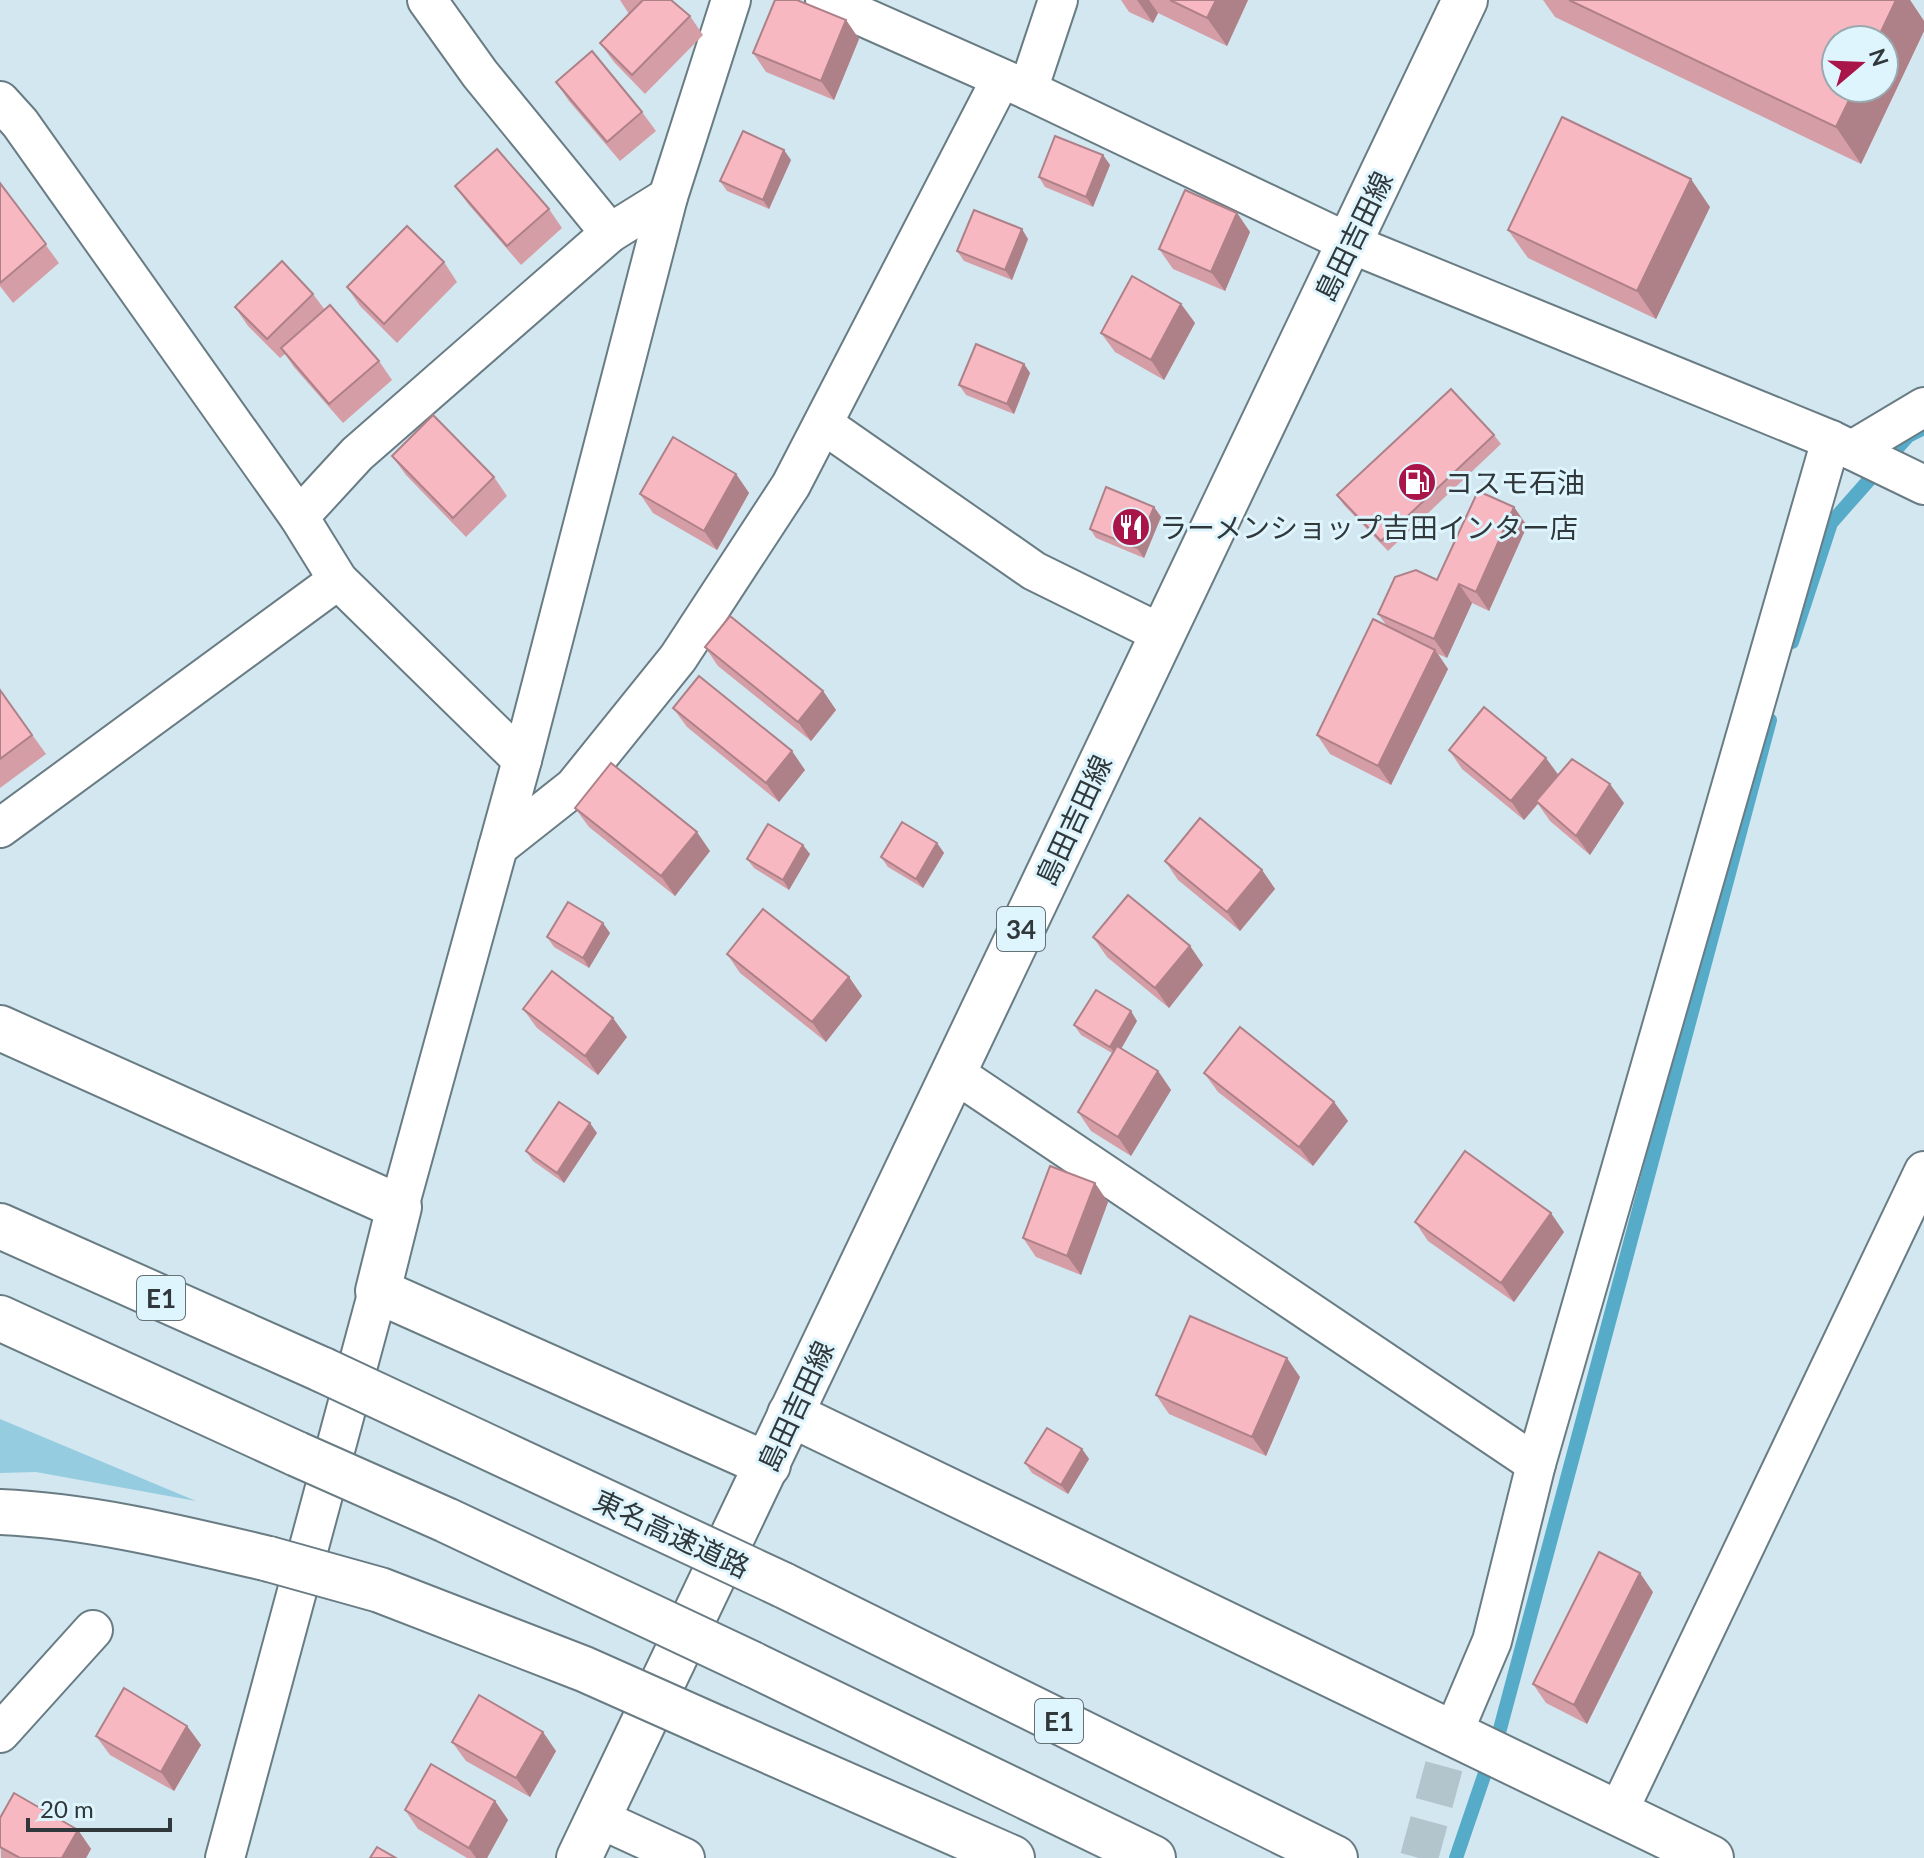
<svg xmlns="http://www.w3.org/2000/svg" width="1924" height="1858" font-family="Lato,'Noto Sans JP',sans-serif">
  <rect width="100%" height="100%" fill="#d2e7f0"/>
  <path fill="#96cce0" d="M0 1419 196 1501 36 1472 0 1473Z"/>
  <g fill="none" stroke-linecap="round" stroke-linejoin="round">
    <g stroke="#55abc8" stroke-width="14">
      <path d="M1792 642 1831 523 1908 436 1920 430"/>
      <path d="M1456 1858 1500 1729 1770 720"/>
    </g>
    <path stroke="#b2c4cc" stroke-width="38" stroke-dasharray="38 19" stroke-linecap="butt" d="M1419 1858 1453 1733"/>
    <g stroke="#697c84" stroke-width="42">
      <g id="street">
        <path d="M427 0 480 74 610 233"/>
        <path d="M825 0 1028 90 1349 243 1831 440 1924 485"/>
        <path d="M1028 90 1058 0"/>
        <path d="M0 101 20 123 299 517 338 580 522 760"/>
        <path d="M823 424 1034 571 1162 634"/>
        <path d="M1852 450 1924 407"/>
        <path d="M299 517 357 454 610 233 668 197"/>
        <path d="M0 828 338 580"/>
        <path d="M498 847 574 787 678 658 791 485 1001 79"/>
        <path d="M953 1072 1536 1464"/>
        <path d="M399 1207 522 760 668 197 731 0"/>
        <path d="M0 1733 93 1630"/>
        <path d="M1453 1733 1492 1641 1536 1464 1831 440"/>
        <path d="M1617 1814 1924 1171"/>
        <path d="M598 1818 685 1858"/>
        <path d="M225 1858 378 1291"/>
      </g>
    </g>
    <g stroke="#697c84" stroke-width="48">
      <g id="secondary">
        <path d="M0 1028 399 1207 378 1291 768 1465"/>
        <path d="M790 1414 1711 1858"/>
      </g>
    </g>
    <g stroke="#697c84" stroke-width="48">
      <path id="primary" d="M579 1858 1465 0"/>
    </g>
    <g stroke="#697c84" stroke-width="48">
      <g id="highway">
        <path d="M0 1226 323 1370"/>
        <path d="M0 1318 297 1454"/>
        <path d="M0 1512C92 1516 180 1538 269 1559"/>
        <path d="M783 1585 1335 1858"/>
        <path d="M752 1664 1153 1858"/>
        <path d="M719 1729 1012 1858"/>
      </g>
    </g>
    <use href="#street" stroke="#fff" stroke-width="38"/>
    <use href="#secondary" stroke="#fff" stroke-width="44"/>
    <use href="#primary" stroke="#fff" stroke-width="44"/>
    <use href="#highway" stroke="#fff" stroke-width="44"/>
    <g stroke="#697c84" stroke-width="48" stroke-linecap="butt">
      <g id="highway-bridge">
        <path d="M323 1370 783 1585"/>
        <path d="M297 1454 446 1520 752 1664"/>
        <path d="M269 1559 380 1590 584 1669 719 1729"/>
      </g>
    </g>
    <use href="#highway-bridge" stroke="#fff" stroke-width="44"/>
  </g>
  <g fill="#d59ea7">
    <path d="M620 0H671L690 16 703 35 645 94 614 62 600 43 629 14Z"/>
    <path d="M1121 0H1248L1227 46 1158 13 1153 23 1129 12Z"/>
    <path d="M1543 0H1910L1924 21V31L1861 164 1555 17Z"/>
    <path d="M846 20 859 39 834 100 766 72 753 53Z"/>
    <path d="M556 82 642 112 656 131 620 161 569 101Z"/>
    <path d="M1103 155 1110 165 1093 207 1045 187 1039 177Z"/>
    <path d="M791 160 769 209 727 191 720 181Z"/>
    <path d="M0 183 59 263 13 303 0 286Z"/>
    <path d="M455 186 549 209 562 228 521 265 469 205Z"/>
    <path d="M1710 207 1656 319 1528 258 1508 230Z"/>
    <path d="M1237 213 1250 232 1225 291 1173 269 1159 249Z"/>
    <path d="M1028 239 1012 280 964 261 957 251Z"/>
    <path d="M444 262 457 282 397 343 360 306 347 287Z"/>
    <path d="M313 294 325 310 379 361 392 380 343 423 294 367 285 354 280 358 248 326 235 307Z"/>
    <path d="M1181 304 1195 323 1164 380 1115 352 1101 333Z"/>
    <path d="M1024 364 1030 373 1014 414 966 395 959 385Z"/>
    <path d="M1494 435 1501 444 1388 551 1344 505 1337 495Z"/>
    <path d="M392 456 494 477 507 496 466 537 406 475Z"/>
    <path d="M736 474 749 493 717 550 653 513 640 494Z"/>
    <path d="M1154 507 1161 517 1144 558 1096 538 1090 529Z"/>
    <path d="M1514 507 1527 526 1489 611 1472 603 1447 658 1438 654 1448 669 1391 785 1330 754 1317 735 1387 626 1378 614 1437 580Z"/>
    <path d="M705 647 823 691 836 710 811 741 718 666Z"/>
    <path d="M0 690 46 754 0 788Z"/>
    <path d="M673 708 805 770 779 802 687 727Z"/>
    <path d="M1449 750 1558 775 1624 803 1590 855 1550 821 1538 804 1524 820 1462 769Z"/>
    <path d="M575 808 710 851 675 896 589 827Z"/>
    <path d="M937 843 944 853 923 888 888 867 881 857Z"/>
    <path d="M810 854 789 890 754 868 747 859Z"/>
    <path d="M1165 861 1262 870 1275 889 1240 931 1178 880Z"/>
    <path d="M610 933 589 968 554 947 547 937Z"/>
    <path d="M1093 937 1190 946 1203 965 1169 1008 1107 957Z"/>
    <path d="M727 954 849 977 862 996 826 1042 740 973Z"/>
    <path d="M523 1009 627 1037 598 1075 537 1028Z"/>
    <path d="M1137 1021 1121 1049 1158 1071 1171 1090 1131 1156 1091 1131 1078 1112 1112 1053 1081 1035 1074 1025Z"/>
    <path d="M1204 1073 1334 1102 1348 1121 1313 1166 1218 1092Z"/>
    <path d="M597 1133 564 1183 533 1161 526 1151Z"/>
    <path d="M1108 1202 1081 1275 1036 1257 1023 1238Z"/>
    <path d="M1415 1222 1564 1232 1514 1302 1428 1241Z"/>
    <path d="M1300 1377 1266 1456 1169 1414 1156 1395Z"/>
    <path d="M1082 1449 1089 1459 1068 1494 1032 1473 1025 1463Z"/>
    <path d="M1653 1592 1587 1724 1546 1703 1533 1684Z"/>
    <path d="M187 1726 201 1745 174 1791 110 1755 96 1736Z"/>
    <path d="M452 1742 556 1751 530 1797 466 1761Z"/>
    <path d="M495 1801 508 1820 487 1858H467L418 1829 405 1810Z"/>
    <path d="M0 1818 78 1830 91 1849 86 1858H1Z"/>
  </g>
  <g fill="#ae8188">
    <path d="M1137 0H1149L1158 13 1153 23Z"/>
    <path d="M1216 0H1248L1227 46 1207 18Z"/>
    <path d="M1896 0H1910L1924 21V31L1861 164 1836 127 1855 88H1884V40H1877Z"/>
    <path d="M846 20 859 39 834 100 821 81Z"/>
    <path d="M784 150 791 160 769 209 763 200Z"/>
    <path d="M1103 155 1110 165 1093 207 1086 197Z"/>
    <path d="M1691 179 1710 207 1656 319 1637 291Z"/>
    <path d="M1237 213 1250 232 1225 291 1211 272Z"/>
    <path d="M1022 229 1028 239 1012 280 1005 270Z"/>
    <path d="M1181 304 1195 323 1164 380 1151 360Z"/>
    <path d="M1024 364 1030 373 1014 414 1007 404Z"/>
    <path d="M736 474 749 493 717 550 704 531Z"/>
    <path d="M1154 507 1161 517 1144 558 1137 548Z"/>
    <path d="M1514 507 1527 526 1489 611 1476 592Z"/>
    <path d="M1459 584 1472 603 1447 658 1434 639Z"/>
    <path d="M1435 650 1448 669 1391 785 1378 766Z"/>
    <path d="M823 691 836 710 811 741 798 722Z"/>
    <path d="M792 751 805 770 779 802 766 783Z"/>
    <path d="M1546 758 1560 777 1524 820 1511 801Z"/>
    <path d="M1610 784 1624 803 1590 855 1576 836Z"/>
    <path d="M697 832 710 851 675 896 661 876Z"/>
    <path d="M937 843 944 853 923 888 916 879Z"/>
    <path d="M803 845 810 854 789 890 783 880Z"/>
    <path d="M1262 870 1275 889 1240 931 1227 912Z"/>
    <path d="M603 923 610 933 589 968 583 958Z"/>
    <path d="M1190 946 1203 965 1169 1008 1155 988Z"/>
    <path d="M849 977 862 996 826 1042 812 1022Z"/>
    <path d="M1131 1011 1137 1021 1117 1056 1110 1047Z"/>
    <path d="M613 1018 627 1037 598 1075 585 1056Z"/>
    <path d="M1158 1071 1171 1090 1131 1156 1118 1137Z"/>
    <path d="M1334 1102 1348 1121 1313 1166 1299 1147Z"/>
    <path d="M590 1123 597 1133 564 1183 557 1173Z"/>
    <path d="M1095 1183 1108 1202 1081 1275 1067 1256Z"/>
    <path d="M1551 1213 1564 1232 1514 1302 1501 1283Z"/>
    <path d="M1287 1358 1300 1377 1266 1456 1252 1437Z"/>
    <path d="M1082 1449 1089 1459 1068 1494 1061 1485Z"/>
    <path d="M1640 1573 1653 1592 1587 1724 1574 1705Z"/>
    <path d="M187 1726 201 1745 174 1791 161 1772Z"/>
    <path d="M543 1732 556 1751 530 1797 516 1778Z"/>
    <path d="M495 1801 508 1820 487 1858H476L469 1848Z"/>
    <path d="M78 1830 91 1849 86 1858H62Z"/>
  </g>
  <g fill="#f8b8c2" stroke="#ae8188" stroke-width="2">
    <path d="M643 0H671L690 16 632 75 600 43Z"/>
    <path d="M775 0H797L846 20 821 81 753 53Z"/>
    <path d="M1170 0H1216L1207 18Z"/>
    <path d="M1569 0H1896L1877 40H1836V88H1855L1836 127Z"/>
    <path d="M592 51 642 112 607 142 556 82Z"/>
    <path d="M1562 117 1691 179 1637 291 1508 230Z"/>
    <path d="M743 131 784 150 763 200 720 181Z"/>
    <path d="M1055 136 1103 155 1086 197 1039 177Z"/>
    <path d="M497 149 549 209 507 246 455 186Z"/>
    <path d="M0 183 46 244 0 283Z"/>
    <path d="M1185 190 1237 213 1211 272 1159 249Z"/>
    <path d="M974 210 1022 229 1005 270 957 251Z"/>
    <path d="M407 226 444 262 384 324 347 287Z"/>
    <path d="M282 261 313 294 267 339 235 307Z"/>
    <path d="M1132 276 1181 304 1151 360 1101 333Z"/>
    <path d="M330 305 379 361 329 404 281 348Z"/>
    <path d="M976 344 1024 364 1007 404 959 385Z"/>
    <path d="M1451 389 1494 435 1381 541 1337 495Z"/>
    <path d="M433 415 494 477 453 518 392 456Z"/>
    <path d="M673 437 736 474 704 531 640 494Z"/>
    <path d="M1106 487 1154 507 1137 548 1090 529Z"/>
    <path d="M1478 491 1514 507 1476 592 1459 584 1434 639 1378 614 1395 577 1416 570 1437 580Z"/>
    <path d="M730 616 823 691 798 722 705 647Z"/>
    <path d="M1373 619 1435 650 1378 766 1317 735Z"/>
    <path d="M699 676 792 751 766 783 673 708Z"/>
    <path d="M0 690 32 735 0 759Z"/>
    <path d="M1484 707 1546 758 1511 801 1449 750Z"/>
    <path d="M1572 759 1610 784 1576 836 1536 801Z"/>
    <path d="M611 763 697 832 661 876 575 808Z"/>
    <path d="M1200 818 1262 870 1227 912 1165 861Z"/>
    <path d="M902 822 937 843 916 879 881 857Z"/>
    <path d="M768 824 803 845 783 880 747 859Z"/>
    <path d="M1128 895 1190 946 1155 988 1093 937Z"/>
    <path d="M568 902 603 923 583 958 547 937Z"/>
    <path d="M763 909 849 977 812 1022 727 954Z"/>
    <path d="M552 971 613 1018 585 1056 523 1009Z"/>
    <path d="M1096 990 1131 1011 1110 1047 1074 1025Z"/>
    <path d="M1240 1027 1334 1102 1299 1147 1204 1073Z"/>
    <path d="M1117 1046 1158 1071 1118 1137 1078 1112Z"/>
    <path d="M559 1102 590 1123 557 1173 526 1151Z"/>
    <path d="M1465 1151 1551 1213 1501 1283 1415 1222Z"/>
    <path d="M1050 1166 1095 1183 1067 1256 1023 1238Z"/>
    <path d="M1190 1316 1287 1358 1252 1437 1156 1395Z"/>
    <path d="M1047 1428 1082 1449 1061 1485 1025 1463Z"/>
    <path d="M1599 1552 1640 1573 1574 1705 1533 1684Z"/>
    <path d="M124 1688 187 1726 161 1772 96 1736Z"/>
    <path d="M479 1695 543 1732 516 1778 452 1742Z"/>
    <path d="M431 1764 495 1801 469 1848 405 1810Z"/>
    <path d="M14 1793 78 1830 62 1858H20L0 1847V1818Z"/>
    <path d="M377 1847 396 1858H370Z"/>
  </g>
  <defs>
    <g id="fuel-disc" transform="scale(2)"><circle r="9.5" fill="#a91549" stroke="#dff5fd"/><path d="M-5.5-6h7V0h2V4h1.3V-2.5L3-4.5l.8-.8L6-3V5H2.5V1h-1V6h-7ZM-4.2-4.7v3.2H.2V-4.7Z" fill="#fff"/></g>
    <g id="restaurant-disc" transform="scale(2)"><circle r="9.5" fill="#a91549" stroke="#dff5fd"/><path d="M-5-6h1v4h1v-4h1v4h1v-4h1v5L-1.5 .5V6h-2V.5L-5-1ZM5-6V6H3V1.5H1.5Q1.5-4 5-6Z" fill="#fff"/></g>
  </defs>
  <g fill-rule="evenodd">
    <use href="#fuel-disc" x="1417" y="482"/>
    <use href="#restaurant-disc" x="1131" y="527"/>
  </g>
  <g text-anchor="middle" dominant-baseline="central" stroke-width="6" stroke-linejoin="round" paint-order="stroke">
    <g fill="#dff5fd" stroke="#647175" stroke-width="2">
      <rect x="997" y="907" width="48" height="44" rx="6"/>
      <rect x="137" y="1276" width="48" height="44" rx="6"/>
      <rect x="1035" y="1699" width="48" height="44" rx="6"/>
    </g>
    <g font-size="26" font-weight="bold" fill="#30383b">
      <text x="1021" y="929">34</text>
      <text x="161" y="1298">E1</text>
      <text x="1059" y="1721">E1</text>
    </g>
    <g font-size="28" fill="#30383b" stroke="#dff5fd">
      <text transform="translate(1353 236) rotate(-64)">島田吉田線</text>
      <text transform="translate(1073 820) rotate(-65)">島田吉田線</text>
      <text transform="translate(795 1406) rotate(-65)">島田吉田線</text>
      <text transform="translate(672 1533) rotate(25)">東名高速道路</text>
    </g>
    <g font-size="28" fill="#30383b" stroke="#dff5fd" text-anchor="start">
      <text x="1445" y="482">コスモ石油</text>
      <text x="1159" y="527">ラーメンショップ吉田インター店</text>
    </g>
  </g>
  <g transform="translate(1860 64) rotate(71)"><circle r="38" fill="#dff5fd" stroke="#99a9af" stroke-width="2"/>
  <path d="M0-6L14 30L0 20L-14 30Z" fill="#a91549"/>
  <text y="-12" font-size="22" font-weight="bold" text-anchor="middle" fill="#30383b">N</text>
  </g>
  <path d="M28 1818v12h142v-12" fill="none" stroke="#30383b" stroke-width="4"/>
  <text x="40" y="1818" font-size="24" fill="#30383b" stroke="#dff5fd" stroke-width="6" paint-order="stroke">20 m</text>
</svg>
